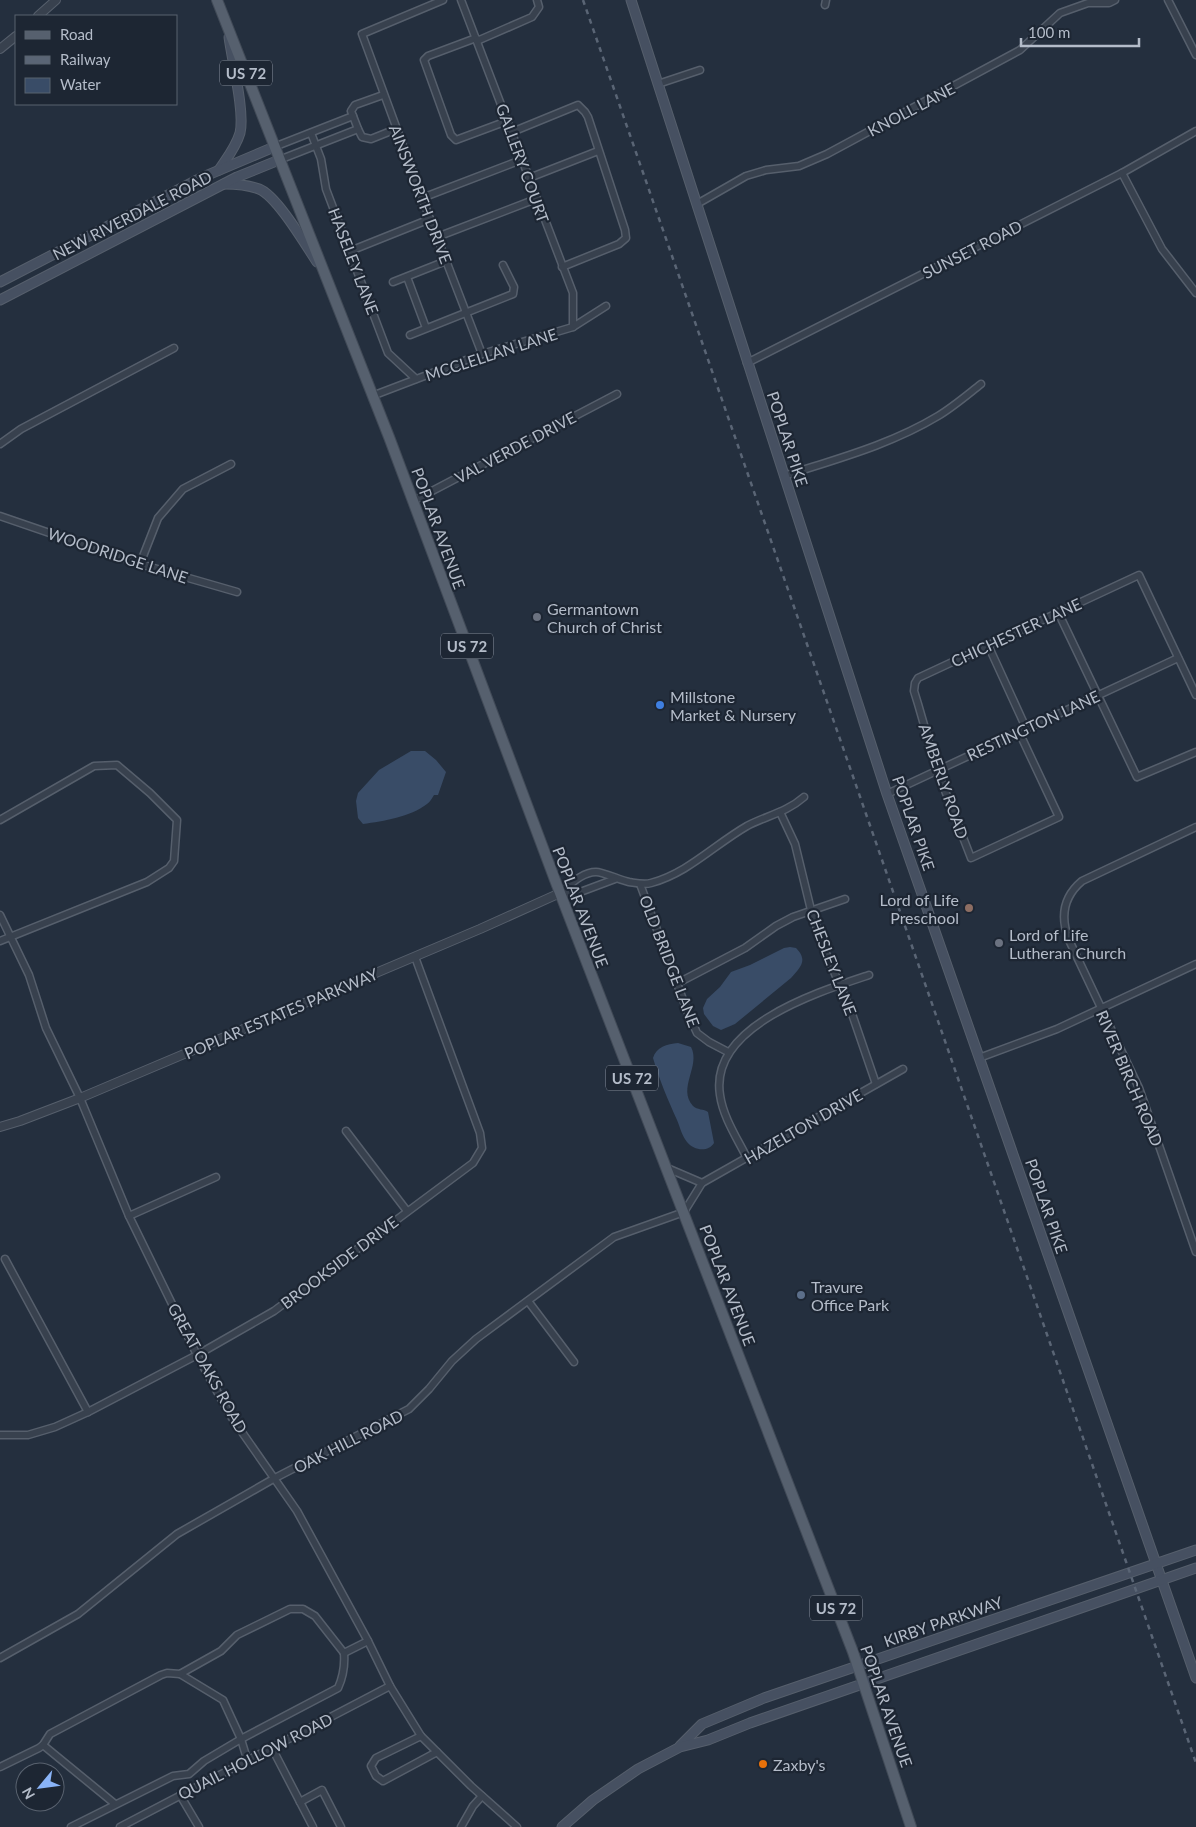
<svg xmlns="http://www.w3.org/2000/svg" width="1196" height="1827" font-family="Lato,sans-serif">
  <rect width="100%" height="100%" fill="#242f3e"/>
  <g fill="#394c67">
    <path d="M411 751H425L436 760 446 772 438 795H434C432 798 430 802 427 804 410 817 384 821 363 824L358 818 356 801 358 793 379 770Z"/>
    <path d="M790 947 796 948C808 960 801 967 791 978L735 1024 721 1030 713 1026 704 1014 703 1008 707 999 720 987 731 972 750 965 784 948Z"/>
    <path d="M678 1043 691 1047C701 1066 677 1088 693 1106 697 1110 704 1109 708 1112L714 1143C708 1153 693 1150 687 1142 682 1136 680 1127 677 1120 668 1100 659 1079 653 1058 656 1047 667 1044 678 1043Z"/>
  </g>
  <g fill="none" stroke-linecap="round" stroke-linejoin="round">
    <g stroke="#565f6c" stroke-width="9">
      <g id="minor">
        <path d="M443 0 362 34 430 219 482 354"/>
        <path d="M461 0 573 293V327"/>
        <path d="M1168 0 1196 55"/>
        <path d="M825 5 826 0"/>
        <path d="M476 38 428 56 424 60 451 135 456 140 507 121"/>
        <path d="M477 41 532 17 539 7 537 0"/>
        <path d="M658 84 700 70"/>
        <path d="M383 95 355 105 351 111 358 129 362 137 371 139 396 129"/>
        <path d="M512 132 578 105 585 112 588 117 625 230 626 238 619 244 562 267"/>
        <path d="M311 133 321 159 326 189 388 353 416 379"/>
        <path d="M274 147 353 116"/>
        <path d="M279 160 358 129"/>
        <path d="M1122 173 1162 249 1196 293"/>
        <path d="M529 178 598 151"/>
        <path d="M422 198 521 160"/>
        <path d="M697 204 746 176 766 170 799 166 827 154 1020 50 1060 13 1088 3H1109L1115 0"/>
        <path d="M437 237 536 199"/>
        <path d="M350 251 430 219"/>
        <path d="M407 277 426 328"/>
        <path d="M393 282 446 261"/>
        <path d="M410 335 513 294 514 287 503 265"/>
        <path d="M747 363 1122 173 1196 131"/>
        <path d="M372 396 482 354 573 327 606 306"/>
        <path d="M0 444 21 429 174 348"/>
        <path d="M784 476C836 459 890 445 938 416 953 407 967 395 981 384"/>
        <path d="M413 501 617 394"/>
        <path d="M0 516 140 564 237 592"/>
        <path d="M140 564 158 518 183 489 231 464"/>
        <path d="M1058 612 1137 777 1196 752"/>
        <path d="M988 645 1026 728"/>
        <path d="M1019 732 1059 817 971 858 937 770 918 704 914 691 915 683 918 678 1139 575 1196 695"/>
        <path d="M887 794 1178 658"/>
        <path d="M780 812 795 844 811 910 822 944 851 1011 876 1084"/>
        <path d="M0 820 94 766 117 765 150 793 177 820 174 861 169 868 147 882 0 941"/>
        <path d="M1196 827 1082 881C1063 897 1060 917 1069 940L1139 1088 1196 1252"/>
        <path d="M640 884 688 1013 697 1033 709 1042 728 1052"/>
        <path d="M560 893C570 885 582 872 596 872 603 872 620 880 629 882 636 883 644 885 651 883 688 873 714 845 747 826 766 816 787 812 804 797"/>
        <path d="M561 893 583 891 615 879"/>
        <path d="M0 915 29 975 46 1028 80 1098 129 1216 197 1355 230 1415 297 1511 368 1641 390 1686 421 1736 471 1786 517 1827"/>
        <path d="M676 984 745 948 776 926 793 917 845 899"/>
        <path d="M979 1058 1057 1029 1196 964"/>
        <path d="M346 1131 407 1211"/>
        <path d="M747 1158C737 1138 723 1117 720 1095 709 1026 818 992 869 975"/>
        <path d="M667 1168 702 1183"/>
        <path d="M129 1216 216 1177"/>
        <path d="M5 1259 88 1412"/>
        <path d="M528 1301 574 1362"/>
        <path d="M0 1435H28L55 1427 88 1412 197 1355 274 1311 473 1163 482 1148 480 1133 415 957"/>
        <path d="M344 1653 368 1641"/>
        <path d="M0 1658 78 1614 177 1534 275 1478 409 1409 429 1389 452 1361 476 1339 614 1237 684 1212 702 1183 903 1069"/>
        <path d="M180 1674 223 1700 241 1739 247 1759"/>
        <path d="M421 1736 376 1758 371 1766 376 1776 383 1781 437 1752"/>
        <path d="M43 1745 115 1804"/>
        <path d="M272 1748 313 1827"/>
        <path d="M0 1767 39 1748 43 1745 50 1734 161 1675 167 1673 180 1674 221 1651 237 1635 290 1609H303L315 1616 344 1653"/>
        <path d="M180 1795 199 1827"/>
        <path d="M300 1802 322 1790 341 1827"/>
        <path d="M71 1827 173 1776 189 1774 204 1761 241 1739 338 1688C343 1677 345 1666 344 1653"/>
        <path d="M120 1827 390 1686"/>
        <path d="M461 1827 473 1806 482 1796"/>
      </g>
    </g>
    <g stroke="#565f6c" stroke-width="10">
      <g id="tertiary">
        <path d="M38 16 56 0"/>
        <path d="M0 49 16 36"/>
        <path d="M0 1127 20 1121 80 1098 480 929 560 893"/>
      </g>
    </g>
    <g stroke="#565f6c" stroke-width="11">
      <g id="secondary">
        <path d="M631 0 887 794 1196 1678"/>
        <path d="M219 170C227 158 236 147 240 133 245 113 232 60 229 37"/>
        <path d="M224 184C236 184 248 185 259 189 277 196 305 244 317 262"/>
        <path d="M0 282 203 177 274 147"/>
        <path d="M0 300 237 177 279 160"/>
        <path d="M680 1746 702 1724 764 1698 1196 1550"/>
        <path d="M562 1827 593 1800 638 1769 680 1747 708 1740 750 1723 1196 1568"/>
      </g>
    </g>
    <g stroke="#414a57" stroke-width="12">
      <path id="primary" d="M217 0 389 437 555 880 853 1652 911 1827"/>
    </g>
    <use href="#minor" stroke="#38414e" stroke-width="6"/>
    <use href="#tertiary" stroke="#38414e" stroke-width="8"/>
    <use href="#secondary" stroke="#465061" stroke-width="9"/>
    <use href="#primary" stroke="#56606e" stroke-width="10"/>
    <path stroke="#5a6575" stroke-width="2.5" stroke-dasharray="5 5" stroke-linecap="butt" d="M583 0 1196 1763"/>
  </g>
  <g fill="#6b7280" stroke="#1d2633" stroke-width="2">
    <circle cx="537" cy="617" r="5"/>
    <circle cx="999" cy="943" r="5"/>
  </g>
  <circle fill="#3f7fe0" stroke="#1d2633" stroke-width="2" cx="660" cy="705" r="5"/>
  <circle fill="#8d6e63" stroke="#1d2633" stroke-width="2" cx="969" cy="908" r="5"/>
  <circle fill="#5c6f8a" stroke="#1d2633" stroke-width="2" cx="801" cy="1295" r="5"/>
  <circle fill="#e8710a" stroke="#1d2633" stroke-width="2" cx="763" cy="1764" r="5"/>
  <g text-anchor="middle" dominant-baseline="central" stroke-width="4.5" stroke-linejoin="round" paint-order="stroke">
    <g fill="#1d2633" stroke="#878f9c" stroke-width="1">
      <rect x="220" y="60.5" width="52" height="25" rx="4"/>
      <rect x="441" y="633.5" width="52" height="25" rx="4"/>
      <rect x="606" y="1065.5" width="52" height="25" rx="4"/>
      <rect x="810" y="1595.5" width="52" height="25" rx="4"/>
    </g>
    <g font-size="15" font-weight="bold" fill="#b4bcc9">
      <text x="246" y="73">US 72</text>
      <text x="467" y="646">US 72</text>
      <text x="632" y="1078">US 72</text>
      <text x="836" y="1608">US 72</text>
    </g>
    <g font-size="16" fill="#b4bcc9" stroke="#1d2633">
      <text transform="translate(911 109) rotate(-28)">KNOLL LANE</text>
      <text transform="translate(523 163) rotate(70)">GALLERY COURT</text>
      <text transform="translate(421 194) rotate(69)">AINSWORTH DRIVE</text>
      <text transform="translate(132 215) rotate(-27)">NEW RIVERDALE ROAD</text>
      <text transform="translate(972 249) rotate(-27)">SUNSET ROAD</text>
      <text transform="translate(354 261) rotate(69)">HASELEY LANE</text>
      <text transform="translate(491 354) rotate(-18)">MCCLELLAN LANE</text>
      <text transform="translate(788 439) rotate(72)">POPLAR PIKE</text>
      <text transform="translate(515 447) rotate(-28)">VAL VERDE DRIVE</text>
      <text transform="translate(439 528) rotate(70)">POPLAR AVENUE</text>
      <text transform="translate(118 555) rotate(18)">WOODRIDGE LANE</text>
      <text transform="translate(1016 632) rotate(-25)">CHICHESTER LANE</text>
      <text transform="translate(1033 725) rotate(-25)">RESTINGTON LANE</text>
      <text transform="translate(944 781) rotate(71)">AMBERLY ROAD</text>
      <text transform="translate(914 823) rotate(71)">POPLAR PIKE</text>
      <text transform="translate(581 907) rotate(69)">POPLAR AVENUE</text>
      <text transform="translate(670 961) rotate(69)">OLD BRIDGE LANE</text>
      <text transform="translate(832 962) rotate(69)">CHESLEY LANE</text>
      <text transform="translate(281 1013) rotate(-23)">POPLAR ESTATES PARKWAY</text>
      <text transform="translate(1130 1078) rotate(67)">RIVER BIRCH ROAD</text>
      <text transform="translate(803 1126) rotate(-30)">HAZELTON DRIVE</text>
      <text transform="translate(1047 1206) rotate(71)">POPLAR PIKE</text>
      <text transform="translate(339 1262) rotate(-37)">BROOKSIDE DRIVE</text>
      <text transform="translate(728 1285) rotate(69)">POPLAR AVENUE</text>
      <text transform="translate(208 1368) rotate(61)">GREAT OAKS ROAD</text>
      <text transform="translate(348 1441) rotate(-27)">OAK HILL ROAD</text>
      <text transform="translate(943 1621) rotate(-19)">KIRBY PARKWAY</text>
      <text transform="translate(887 1706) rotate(71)">POPLAR AVENUE</text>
      <text transform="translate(255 1756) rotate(-27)">QUAIL HOLLOW ROAD</text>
    </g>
    <g font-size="16" fill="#b4bcc9" stroke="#1d2633" text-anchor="start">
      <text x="547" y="608">Germantown<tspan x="547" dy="18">Church of Christ</tspan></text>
      <text x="670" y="696">Millstone<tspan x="670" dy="18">Market &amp; Nursery</tspan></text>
      <text x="959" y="899" text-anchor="end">Lord of Life<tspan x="959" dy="18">Preschool</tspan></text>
      <text x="1009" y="934">Lord of Life<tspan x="1009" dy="18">Lutheran Church</tspan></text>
      <text x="811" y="1286">Travure<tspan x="811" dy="18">Office Park</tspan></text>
      <text x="773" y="1764">Zaxby's</text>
    </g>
  </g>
  <rect x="15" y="15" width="162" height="90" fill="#1d2633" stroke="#59626f"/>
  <rect x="25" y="31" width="25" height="8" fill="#56606e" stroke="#59626f"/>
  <text x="60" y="40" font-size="15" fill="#b4bcc9">Road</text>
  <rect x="25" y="56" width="25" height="8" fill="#5a6575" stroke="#59626f"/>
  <text x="60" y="65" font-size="15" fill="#b4bcc9">Railway</text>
  <rect x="25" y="78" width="25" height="15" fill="#394c67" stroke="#59626f"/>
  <text x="60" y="90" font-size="15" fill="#b4bcc9">Water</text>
  <g transform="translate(40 1787) rotate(241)"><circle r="24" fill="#1d2633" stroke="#59626f"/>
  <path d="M0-4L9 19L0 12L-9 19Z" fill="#8ab4f8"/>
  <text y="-8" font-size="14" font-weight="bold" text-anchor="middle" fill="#b4bcc9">N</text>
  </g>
  <path d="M1021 38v8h118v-8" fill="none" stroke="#b4bcc9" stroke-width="2.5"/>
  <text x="1028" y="38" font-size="15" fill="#b4bcc9" stroke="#1d2633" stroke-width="4" paint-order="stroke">100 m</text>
</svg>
